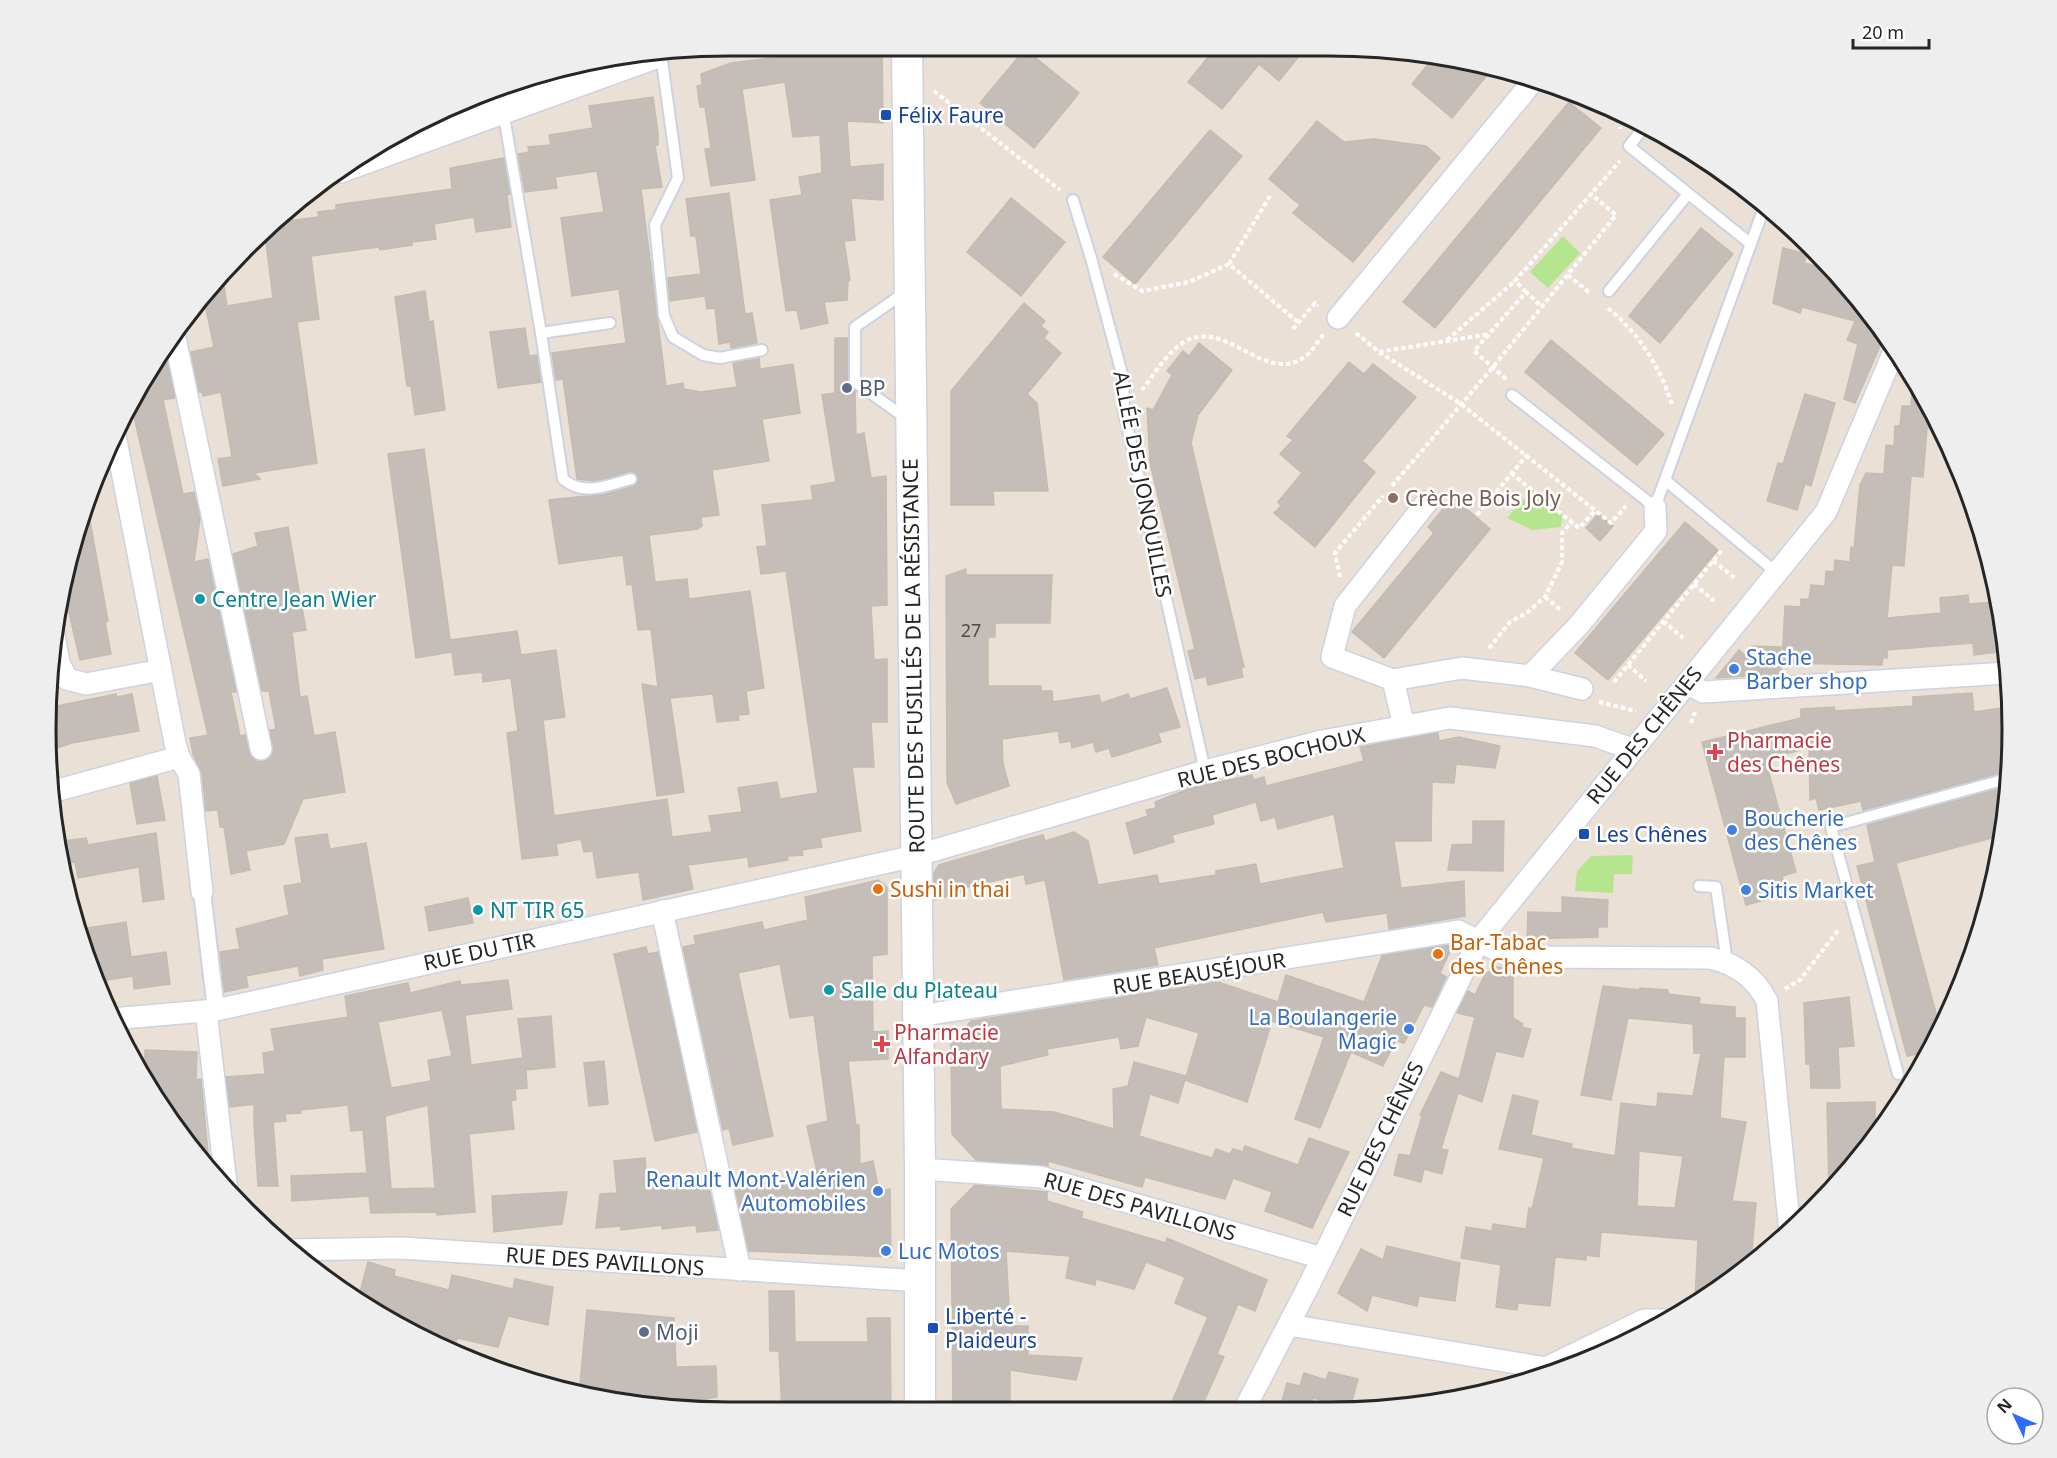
<svg xmlns="http://www.w3.org/2000/svg" width="2057" height="1458" font-family="'Noto Sans',sans-serif">
  <rect width="100%" height="100%" fill="#ebe0d6"/>
  <g fill="#b5e58e">
    <path d="M1563 236 1580 253 1548 288 1530 272Z"/>
    <path d="M1532 490 1562 514 1561 527 1532 530 1507 518Z"/>
    <path d="M1633 855 1632 874H1614L1613 893 1575 891 1577 871 1591 856Z"/>
  </g>
  <g fill="#c5bdb7" stroke="#c5bcb0" stroke-width="1.5" fill-rule="evenodd">
    <path d="M779 45H882L883 123 847 121 850 167 883 164V200L851 198 855 240 844 241 850 280 848 281 847 300 824 302 828 323 801 329 797 310 786 311 770 200 802 195 799 177 822 173 820 135 793 137 785 82 742 89 755 180 711 186 705 149 711 148 705 107H700L697 86 702 85 701 74 731 63 781 57Z"/>
    <path d="M1218 45H1308L1279 81 1259 64 1222 109 1188 82Z"/>
    <path d="M1025 49 1079 93 1034 148 980 103Z"/>
    <path d="M1435 56 1462 58 1493 68 1452 118 1412 84Z"/>
    <path d="M653 97 658 133V145L655 146 662 187 641 189 666 386 683 383 684 389 701 392 737 387 733 363 759 358 760 369 793 364 800 413 762 419 769 461 712 470 719 515 701 517 702 526 698 529 649 535 655 582 687 579 689 599 750 591 764 688 746 691 749 714 738 715 739 720 717 722 713 694 670 698 684 792 657 796 642 684 658 687 651 629 638 630 632 584 627 585 623 555 559 564 549 500 606 494 634 486 638 480 637 474 632 472 595 481 577 479 563 379 556 380 552 353 626 343 619 289 572 296 561 218 604 212 597 171 555 177 557 188 525 192 518 154 529 152 528 147 551 145 549 135 593 128 589 106Z"/>
    <path d="M1569 102 1601 128 1435 328 1403 302Z"/>
    <path d="M1317 121 1344 142 1374 139 1426 146 1440 158 1353 262 1293 213 1300 205 1269 179Z"/>
    <path d="M1210 130 1242 156 1135 284 1103 257Z"/>
    <path d="M504 158 510 194 507 195 511 227 476 232 474 217 434 224 436 239 412 242V245L380 250 379 247 311 256 319 319 297 322 317 463 254 473 260 479 223 486 218 459 232 457 221 392 203 396 202 392H199L191 352 214 347 203 295 215 278 222 272 227 306 273 298 265 234 279 222 319 217 318 212 336 210V205L452 189 450 168Z"/>
    <path d="M729 193 745 314 752 313 757 343 731 348 730 342 719 344 715 308 707 309 705 296 670 301 668 278 701 274 696 236H691L686 199Z"/>
    <path d="M1011 198 1065 242 1021 296 967 252Z"/>
    <path d="M1701 228 1733 254 1660 343 1629 316Z"/>
    <path d="M1783 248 1807 254 1804 263 1836 271 1884 337 1855 403 1844 399 1858 344 1847 340 1855 321 1802 307 1800 313 1773 303Z"/>
    <path d="M425 291 429 322 433 321 445 410 415 415 411 386H407L395 297Z"/>
    <path d="M1024 303 1045 321 1041 326 1048 332 1044 338 1061 353 1027 394 1037 403 1048 491H993L994 505H951V391Z"/>
    <path d="M525 328 529 356 537 355 541 382 498 388 490 332Z"/>
    <path d="M835 338H848V383L855 391 856 435 864 433 871 478 886 476 887 605 871 606 874 660 887 659V722H871L874 767H852L861 831 820 838 822 847 802 850 803 855 787 856 788 860 749 867 748 857 688 865 693 889 643 900 639 872 597 878 593 851 584 852 581 839 556 844 558 855 522 859 507 733 518 731 511 678 483 682 482 672 455 675 452 652 416 658 388 454 424 449 450 640 517 631 521 655 556 650 565 717 543 720 554 816 667 799 672 837 712 832 709 816 742 812 738 788 777 782 780 799 818 793 786 571 761 574 757 547 767 546 762 505 813 500 811 486 836 482 822 395 835 393Z"/>
    <path d="M1551 340 1664 434 1637 465 1525 372Z"/>
    <path d="M1199 343 1232 370 1198 415 1191 443 1244 667H1241L1243 677 1208 685 1206 676 1195 679 1188 651 1195 649 1150 463 1147 408 1153 410 1172 375 1167 371 1183 351 1189 356Z"/>
    <path d="M166 357 175 398 163 400 183 494 194 492 200 518 194 562 208 559 236 692H231L240 736 245 735 249 752 256 761H264L273 754 270 730 276 729 269 691H262L233 554 258 546 255 533 288 527 306 630 292 632 300 697 307 696 314 736 335 732 345 792 303 799 284 844 246 851 250 870 231 874 224 827H220L218 810 206 811 202 773 193 754 190 738 208 735 131 404 162 358Z"/>
    <path d="M1349 362 1364 374 1373 364 1416 397 1362 461 1375 472 1315 547 1274 513 1281 506 1278 502 1302 473 1280 454 1293 440 1287 436Z"/>
    <path d="M1913 376 1931 411 1930 428H1927L1923 477 1911 476 1904 566 1892 565 1887 618 1941 613 1940 598 1968 595 1969 604 1997 602 2007 651 1974 655 1973 643 1887 650V658L1883 657 1882 665 1782 663 1785 606 1801 607V599H1809L1811 585 1825 586 1826 571 1834 572 1835 560 1850 562 1851 547 1854 548 1860 485 1866 473 1884 474 1886 445 1894 446 1895 426H1900L1902 406H1911Z"/>
    <path d="M1805 394 1835 403 1811 486 1805 484 1797 510 1767 501 1778 463 1783 464Z"/>
    <path d="M1453 497 1490 529 1384 658 1352 632 1434 533 1428 527Z"/>
    <path d="M87 504 108 621 105 622 111 654 80 660 62 583 68 552Z"/>
    <path d="M1598 514 1613 526 1600 541 1586 528Z"/>
    <path d="M1685 522 1718 550 1608 680 1575 653Z"/>
    <path d="M966 569V575H1052L1050 623H995V637H988V686H1041V691H1052L1053 702 1099 695 1101 703 1128 694 1130 699 1167 688 1180 727 1158 733 1161 742 1112 757 1109 748 1096 752 1093 742 1072 748 1071 741 1060 743 1058 731 1002 739 1003 763 1009 786 956 804 947 782 946 576Z"/>
    <path d="M1752 646 1781 647V674L1716 678 1739 650 1745 655Z"/>
    <path d="M1972 693 1974 712 2008 707 2010 771 1863 810 1861 801 1819 810 1816 798 1810 800 1809 748 1765 759 1796 872 1782 876 1787 894 1746 905 1702 742 1801 718V709L1834 707 1835 711 1913 706V697Z"/>
    <path d="M116 694 117 697 132 694 139 731 72 743 51 750V707Z"/>
    <path d="M1438 733 1439 741 1459 737 1500 746 1495 768 1456 764 1454 783 1432 782 1431 841H1394L1401 888 1464 881 1465 916 1389 929 1387 913 1326 922 1323 912 1154 948 1158 965 1064 980 1045 880 1026 884 1024 874 964 888 965 891 934 900V873L939 865 1024 840 1043 835 1045 841 1074 832 1088 841 1098 885 1157 875 1159 884 1216 875V871L1256 864 1260 884 1344 868 1334 814 1278 829 1275 817 1261 821 1256 802 1212 815 1214 824 1172 835 1174 842 1134 854 1126 823 1148 816 1146 810 1156 808 1155 802 1191 788 1252 775 1254 780 1264 777 1266 786 1364 761 1360 747Z"/>
    <path d="M157 776 165 820 137 824 130 783Z"/>
    <path d="M2008 786 2000 836 1896 863 1941 1032 1930 1051 1907 1056 1857 866 1875 862 1867 825Z"/>
    <path d="M1473 821H1504L1503 871 1448 870 1452 845 1473 844Z"/>
    <path d="M156 833 164 899 143 902 139 867 78 878 75 862 63 864 57 842 86 838 88 845Z"/>
    <path d="M327 834 330 849 366 843 384 949 322 959 323 970 300 976 298 966 246 976 248 987 224 992 220 952 240 949 236 929 289 915 284 886 302 883 295 838Z"/>
    <path d="M878 880 887 887V954L872 956 873 1032 888 1031V1059L848 1061 856 1125H859L860 1164 873 1161 879 1192 890 1189 891 1257 749 1251 735 1188 817 1172 807 1126 828 1121 814 1015 790 1018 780 964 738 973 773 1136 733 1145 729 1128 723 1130 683 947 696 944 694 936 738 927 762 922 764 930 808 920 805 897Z"/>
    <path d="M1562 897 1608 900 1607 927H1598V937L1527 939 1528 912 1562 913Z"/>
    <path d="M468 898 473 923 429 931 425 907Z"/>
    <path d="M126 922 131 957 166 952 170 984 134 989 133 976 95 982 84 942H90L88 928Z"/>
    <path d="M1448 945 1451 949 1440 973 1446 977 1432 1007 1424 1005 1404 1043 1396 1040 1383 1066 1351 1052 1320 1128 1295 1119 1324 1037 1272 1021 1247 1102 1185 1080 1199 1033 1146 1017 1138 1046 1121 1049 1119 1037 1047 1049 1048 1055 1000 1066 1001 1109 1054 1112 1114 1129 1113 1089 1128 1086 1134 1062 1186 1076 1178 1103 1150 1094 1139 1136 1212 1158 1216 1149 1230 1154 1233 1149 1243 1152 1245 1146 1298 1165 1309 1138 1349 1152 1312 1228 1265 1211 1272 1192 1233 1178 1225 1199 1145 1177 1142 1187 1048 1161V1166L976 1160 952 1134 951 1044 971 1021 1218 982 1278 1002 1286 975 1364 1002 1382 956Z"/>
    <path d="M646 947 648 954 658 952 697 1132 655 1141 614 954Z"/>
    <path d="M1496 967 1513 970V1018L1523 1024 1521 1027 1531 1029 1523 1057 1496 1051 1482 1102 1458 1093 1441 1149 1448 1150 1442 1174 1424 1169 1421 1182 1394 1175 1399 1154 1410 1156 1422 1116 1420 1115 1441 1072 1459 1079 1475 1017 1457 1013 1468 991 1475 995 1485 974Z"/>
    <path d="M508 980 512 1009 465 1015 471 1065 523 1058 518 1019 551 1016 555 1067 526 1070 527 1088 515 1089 516 1100 511 1101 514 1129 469 1134 475 1212 437 1215V1212L371 1213 369 1196 292 1201 291 1176 367 1173 363 1130 351 1131 348 1105 301 1110V1113L285 1114 286 1121 273 1122 278 1186H258L254 1124V1106L257 1104 230 1107 226 1077 265 1074 263 1053 275 1051 271 1029 348 1017 345 996 408 983 410 993 460 981 461 985ZM442 1010 452 1056 428 1060 431 1081 391 1088 378 1022ZM428 1105 435 1188 391 1189 385 1116Z"/>
    <path d="M1603 986 1640 990V988L1668 990V994L1700 998 1699 1004 1735 1007V1018H1745V1057H1724L1720 1118 1746 1122 1732 1201 1756 1203 1751 1262 1695 1299 1698 1240 1601 1232 1599 1257 1586 1255V1260L1555 1257 1550 1306 1518 1303 1517 1310 1496 1307 1501 1265 1461 1258 1466 1227 1492 1231 1493 1224 1526 1229 1529 1208 1532 1209 1544 1158 1499 1149 1513 1095 1538 1101 1531 1135 1572 1144 1571 1148 1615 1156 1621 1103 1657 1107 1658 1093 1693 1096 1701 1053H1694L1693 1024 1628 1018 1611 1100 1581 1095ZM1639 1151 1683 1156 1675 1208 1637 1206Z"/>
    <path d="M1849 997 1854 1046 1838 1047 1840 1088H1811L1810 1064H1806L1804 1003Z"/>
    <path d="M145 1050 197 1052 196 1080 201 1079 210 1174 145 1083Z"/>
    <path d="M604 1061 608 1104 589 1106 584 1063Z"/>
    <path d="M1875 1102V1124H1870V1146L1829 1190 1827 1103Z"/>
    <path d="M645 1158 647 1187 696 1181 697 1186 708 1184 718 1230 697 1232 696 1225 662 1229V1225L621 1230V1226L596 1228 600 1194 617 1193 614 1161Z"/>
    <path d="M975 1185 1047 1192V1201L1083 1212 1081 1218 1166 1243 1167 1238 1267 1280 1255 1311 1238 1304 1217 1354 1224 1357 1201 1408 1169 1409 1208 1317 1175 1303 1185 1277 1146 1262 1134 1289 1096 1279 1095 1285 1066 1278 1070 1256 1006 1251 1010 1326H1028V1355L1082 1358 1076 1380 1010 1370V1410H953L951 1209Z"/>
    <path d="M562 1192H567L562 1224 494 1232 492 1196Z"/>
    <path d="M1387 1246 1460 1263 1455 1301 1419 1296 1417 1306 1372 1295 1367 1311 1338 1293 1361 1249 1383 1260Z"/>
    <path d="M368 1262 395 1270 394 1276 449 1290 452 1275 513 1289 515 1279 553 1287 548 1325 508 1316 498 1347 457 1338 453 1353 426 1342 358 1300Z"/>
    <path d="M769 1291H794L795 1342H868L867 1318H890L891 1410 782 1411 779 1351H770Z"/>
    <path d="M587 1310 674 1318 676 1367 716 1366 717 1397 676 1404V1410L579 1394Z"/>
    <path d="M1329 1372 1358 1379 1350 1408 1313 1398 1310 1408H1280L1287 1383 1300 1386 1304 1373 1326 1380Z"/>
  </g>
  <g fill="none" stroke-linecap="round" stroke-linejoin="round">
    <g stroke="#ccd2e1" stroke-width="14">
      <g id="service">
        <path d="M661 54 678 178 655 225 664 316 673 337 703 355 720 358 762 350"/>
        <path d="M503 110 541 333 563 479C583 497 608 485 631 479"/>
        <path d="M1646 125 1629 146 1751 244"/>
        <path d="M1073 200 1091 258 1123 378 1124 412 1205 771"/>
        <path d="M907 291 855 327V382L907 419"/>
        <path d="M1609 291 1688 194"/>
        <path d="M541 333 610 323"/>
        <path d="M1512 395 1655 507 1765 205"/>
        <path d="M1665 480 1777 573"/>
        <path d="M1699 886 1716 887 1727 962"/>
        <path d="M1898 1074 1831 827 2010 778"/>
      </g>
    </g>
    <g stroke="#ccd2e1" stroke-width="20">
      <path id="pedestrian" d="M202 892 216 1010"/>
    </g>
    <g stroke="#ccd2e1" stroke-width="24">
      <g id="minor">
        <path d="M1338 318 1534 80"/>
        <path d="M175 338 261 749"/>
        <path d="M114 430 175 743 179 757 189 774 202 892"/>
        <path d="M53 630 59 663 67 679 86 684 161 670"/>
        <path d="M1530 676 1579 625 1656 531 1655 507"/>
        <path d="M1393 680 1462 668 1530 676 1582 689"/>
        <path d="M1687 683 1703 692 2007 673"/>
        <path d="M1404 726 1393 680 1332 657 1345 606 1427 502"/>
        <path d="M51 792 179 757"/>
        <path d="M662 911 740 1270"/>
        <path d="M206 1011 227 1192"/>
        <path d="M918 1016 1458 931 1511 957 1711 958C1735 964 1756 978 1767 1001L1790 1232"/>
        <path d="M111 1019 216 1010 915 856 1205 771 1322 741 1450 718 1595 736 1632 749"/>
        <path d="M920 1169 1041 1177 1322 1258"/>
        <path d="M289 1250 401 1248 921 1281"/>
        <path d="M1289 1325 1546 1368 1644 1320H1664"/>
        <path d="M1245 1408 1306 1291 1479 940 1826 512 1894 351"/>
      </g>
    </g>
    <g stroke="#ccd2e1" stroke-width="30">
      <path id="tertiary" d="M340 169 655 55"/>
    </g>
    <g stroke="#ccd2e1" stroke-width="33">
      <path id="secondary" d="M907 45 920 1169V1410"/>
    </g>
    <g stroke="#fff" stroke-width="4" stroke-dasharray="4.5 3" stroke-linecap="butt">
      <path d="M934 91 1060 190"/>
      <path d="M1620 112V129"/>
      <path d="M1229 264 1270 196"/>
      <path d="M1114 274 1142 291 1189 282 1229 264 1299 323"/>
      <path d="M1568 275 1591 294"/>
      <path d="M1526 292 1515 281 1620 161"/>
      <path d="M1608 308C1639 334 1660 366 1672 405"/>
      <path d="M1293 329 1315 303 1318 306"/>
      <path d="M1356 333 1379 352 1461 404 1611 523 1626 506"/>
      <path d="M1447 340 1515 281"/>
      <path d="M1379 352 1490 334"/>
      <path d="M1506 379 1474 351 1526 292 1542 307"/>
      <path d="M1142 390C1154 375 1167 352 1184 342 1227 317 1265 387 1306 356 1312 351 1318 341 1324 334"/>
      <path d="M1511 473 1579 528 1595 511"/>
      <path d="M1392 486 1493 367 1616 215 1591 194"/>
      <path d="M1477 515 1527 455"/>
      <path d="M1713 561 1735 578"/>
      <path d="M1340 577 1335 553 1383 496"/>
      <path d="M1694 584 1714 601"/>
      <path d="M1545 597 1562 611"/>
      <path d="M1663 621 1683 638"/>
      <path d="M1489 648 1510 622 1528 612 1545 597 1562 562V533L1572 522"/>
      <path d="M1628 665 1646 681"/>
      <path d="M1614 682 1722 550"/>
      <path d="M1599 702 1636 711"/>
      <path d="M1691 723 1695 712"/>
      <path d="M1785 989 1800 980 1839 929"/>
    </g>
    <use href="#service" stroke="#fff" stroke-width="10"/>
    <use href="#pedestrian" stroke="#fff" stroke-width="16"/>
    <use href="#minor" stroke="#fff" stroke-width="21"/>
    <use href="#tertiary" stroke="#fff" stroke-width="27"/>
    <use href="#secondary" stroke="#fff" stroke-width="30"/>
  </g>
  <g fill="#1a4fb4" stroke="#fff" stroke-width="2">
    <rect x="880" y="109" width="12" height="12" rx="3"/>
    <rect x="1578" y="828" width="12" height="12" rx="3"/>
    <rect x="927" y="1322" width="12" height="12" rx="3"/>
  </g>
  <g fill="#5c6f8a" stroke="#fff" stroke-width="2">
    <circle cx="847" cy="388" r="6"/>
    <circle cx="644" cy="1332" r="6"/>
  </g>
  <circle fill="#8d6e63" stroke="#fff" stroke-width="2" cx="1393" cy="498" r="6"/>
  <g fill="#0f9aa8" stroke="#fff" stroke-width="2">
    <circle cx="200" cy="599" r="6"/>
    <circle cx="478" cy="910" r="6"/>
    <circle cx="829" cy="990" r="6"/>
  </g>
  <g fill="#3f7fe0" stroke="#fff" stroke-width="2">
    <circle cx="1734" cy="669" r="6"/>
    <circle cx="1732" cy="830" r="6"/>
    <circle cx="1746" cy="890" r="6"/>
    <circle cx="1409" cy="1029" r="6"/>
    <circle cx="878" cy="1191" r="6"/>
    <circle cx="886" cy="1251" r="6"/>
  </g>
  <g fill="#e0444e" stroke="#fff" stroke-width="2">
    <path d="M1712 743h6v6h6v6h-6v6h-6v-6h-6v-6h6z"/>
    <path d="M879 1035h6v6h6v6h-6v6h-6v-6h-6v-6h6z"/>
  </g>
  <g fill="#e8710a" stroke="#fff" stroke-width="2">
    <circle cx="878" cy="889" r="6"/>
    <circle cx="1438" cy="954" r="6"/>
  </g>
  <g text-anchor="middle" dominant-baseline="central" stroke-width="5" stroke-linejoin="round" paint-order="stroke">
    <g font-size="18" fill="#4e4c4a">
      <text x="971" y="630">27</text>
    </g>
    <g font-size="21" fill="#164399" stroke="#fff" text-anchor="start">
      <text x="898" y="115">Félix Faure</text>
      <text x="1596" y="834">Les Chênes</text>
      <text x="945" y="1316">Liberté -<tspan x="945" dy="24">Plaideurs</tspan></text>
    </g>
    <g font-size="21" fill="#4e5e75" stroke="#fff" text-anchor="start">
      <text x="859" y="388">BP</text>
      <text x="656" y="1332">Moji</text>
    </g>
    <g font-size="21" fill="#262626" stroke="#fff">
      <text transform="translate(1143 484) rotate(79)">ALLÉE DES JONQUILLES</text>
      <text transform="translate(913 656) rotate(-91)">ROUTE DES FUSILLÉS DE LA RÉSISTANCE</text>
      <text transform="translate(1644 735) rotate(-51)">RUE DES CHÊNES</text>
      <text transform="translate(1271 757) rotate(-14)">RUE DES BOCHOUX</text>
      <text transform="translate(479 951) rotate(-12)">RUE DU TIR</text>
      <text transform="translate(1199 973) rotate(-9)">RUE BEAUSÉJOUR</text>
      <text transform="translate(1380 1139) rotate(-64)">RUE DES CHÊNES</text>
      <text transform="translate(1140 1206) rotate(16)">RUE DES PAVILLONS</text>
      <text transform="translate(605 1261) rotate(4)">RUE DES PAVILLONS</text>
    </g>
    <g font-size="21" fill="#785e54" stroke="#fff" text-anchor="start">
      <text x="1405" y="498">Crèche Bois Joly</text>
    </g>
    <g font-size="21" fill="#0d838f" stroke="#fff" text-anchor="start">
      <text x="212" y="599">Centre Jean Wier</text>
      <text x="490" y="910">NT TIR 65</text>
      <text x="841" y="990">Salle du Plateau</text>
    </g>
    <g font-size="21" fill="#366cbe" stroke="#fff" text-anchor="start">
      <text x="1746" y="657">Stache<tspan x="1746" dy="24">Barber shop</tspan></text>
      <text x="1744" y="818">Boucherie<tspan x="1744" dy="24">des Chênes</tspan></text>
      <text x="1758" y="890">Sitis Market</text>
      <text x="1397" y="1017" text-anchor="end">La Boulangerie<tspan x="1397" dy="24">Magic</tspan></text>
      <text x="866" y="1179" text-anchor="end">Renault Mont-Valérien<tspan x="866" dy="24">Automobiles</tspan></text>
      <text x="898" y="1251">Luc Motos</text>
    </g>
    <g font-size="21" fill="#be3a42" stroke="#fff" text-anchor="start">
      <text x="1727" y="740">Pharmacie<tspan x="1727" dy="24">des Chênes</tspan></text>
      <text x="894" y="1032">Pharmacie<tspan x="894" dy="24">Alfandary</tspan></text>
    </g>
    <g font-size="21" fill="#c56008" stroke="#fff" text-anchor="start">
      <text x="890" y="889">Sushi in thai</text>
      <text x="1450" y="942">Bar-Tabac<tspan x="1450" dy="24">des Chênes</tspan></text>
    </g>
  </g>
  <path d="M0 0H2057V1458H0ZM729 56H1329A673 673 0 0 1 2002 729V729A673 673 0 0 1 1329 1402H729A673 673 0 0 1 56 729V729A673 673 0 0 1 729 56Z" fill="#eee" fill-rule="evenodd"/>
  <path fill="none" stroke="#262626" stroke-width="3" d="M729 56H1329A673 673 0 0 1 2002 729V729A673 673 0 0 1 1329 1402H729A673 673 0 0 1 56 729V729A673 673 0 0 1 729 56Z"/>
  <g transform="translate(2015 1416) rotate(314)"><circle r="28" fill="#ffffff" stroke="#a8a8a8" stroke-width="1.5"/>
  <path d="M0-4.5L10 22L0 15L-10 22Z" fill="#2f6bff"/>
  <text y="-9" font-size="16" font-weight="bold" text-anchor="middle" fill="#262626">N</text>
  </g>
  <path d="M1853 39v9h76v-9" fill="none" stroke="#262626" stroke-width="3"/>
  <text x="1862" y="39" font-size="18" fill="#262626" stroke="#ffffff" stroke-width="4.5" paint-order="stroke">20 m</text>
</svg>
